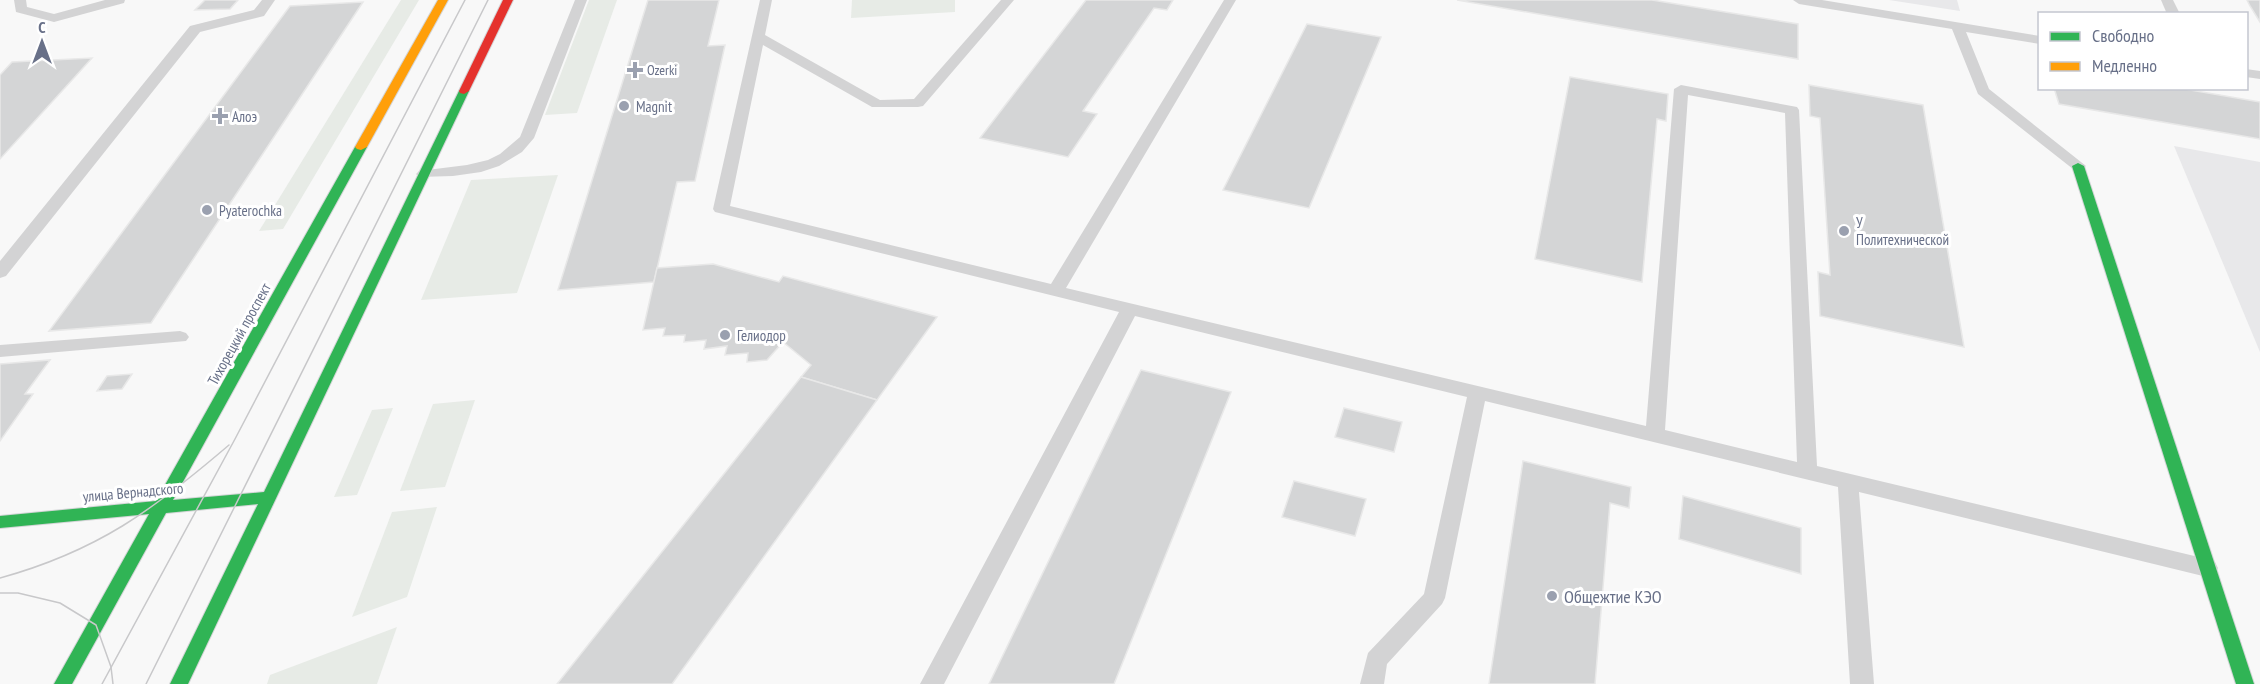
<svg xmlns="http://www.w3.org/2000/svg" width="2260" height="684" font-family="'PT Sans Narrow',sans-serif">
  <rect width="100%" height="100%" fill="#f8f8f8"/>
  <g fill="#e8e8ea">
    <path d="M1889 0H1957L1960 11Z"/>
    <path d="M2174 146 2260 162V352Z"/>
  </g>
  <g fill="#e7ebe6">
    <path d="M401 0H419L283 229 259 231Z"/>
    <path d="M589 0H617L577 113 545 115Z"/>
    <path d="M852 0H955V12L851 18Z"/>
    <path d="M558 175 517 293 421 300 471 180Z"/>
    <path d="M475 400 445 487 400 491 433 404Z"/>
    <path d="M393 408 357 495 334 497 372 410Z"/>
    <path d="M437 507 407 597 352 617 392 512Z"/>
    <path d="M397 627 377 684H267L270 675Z"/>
  </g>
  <g fill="#d4d5d6" stroke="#e8e8e8" stroke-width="1.5">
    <path d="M205 0H238L230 9 195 10Z"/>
    <path d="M648 0H719L708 46 725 45 695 181 677 182 654 282 558 290Z"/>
    <path d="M1086 0H1173L1167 10 1154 8 1083 111 1097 114 1068 157 980 138Z"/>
    <path d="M1457 0H1652L1798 24V59Z"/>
    <path d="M2247 0H2260V22L2250 6Z"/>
    <path d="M363 2 151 323 49 331 290 6Z"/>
    <path d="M1307 24 1381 37 1309 208 1223 190Z"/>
    <path d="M92 58 73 79 0 159V75L12 62Z"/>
    <path d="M1570 77 1668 94 1666 121 1657 119 1642 282 1535 259Z"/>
    <path d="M1809 85 1923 105 1964 347 1820 316 1818 272 1830 275 1820 118 1810 116Z"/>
    <path d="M2054 88H2179L2260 102V139L2059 104Z"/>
    <path d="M713 264 779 282 783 276 937 317 877 400 801 377 811 365 783 342 767 360 747 362 748 353 725 355 727 346 704 349 706 340 684 342 685 335 663 336 665 328 643 330 657 268Z"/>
    <path d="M50 360 25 394H33L0 441V364Z"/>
    <path d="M1141 370 1231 392 1114 684H989Z"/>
    <path d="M132 374 122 389 97 391 107 376Z"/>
    <path d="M801 377 877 400 672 684H557Z"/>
    <path d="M1344 408 1402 422 1394 452 1335 437Z"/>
    <path d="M1523 461 1631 487 1629 508 1610 503 1595 684H1489Z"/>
    <path d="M1294 481 1366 499 1355 536 1282 517Z"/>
    <path d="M1683 496 1801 528V574L1679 539Z"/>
  </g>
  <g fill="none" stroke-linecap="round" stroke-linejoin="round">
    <g stroke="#d4d5d7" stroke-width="2">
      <g id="fast">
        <path d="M464 88 469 91 188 684H170L258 504 166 513 72 684H54L149 514 0 528V516L156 501 355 147 361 144 365 145 367 147 173 500 264 492 459 91Z"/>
        <path d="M2078 163 2084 166 2254 684H2236L2072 166Z"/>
      </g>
    </g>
    <g stroke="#d4d5d7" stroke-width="2">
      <path id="slow" d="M438 0H448L367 147 361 150 357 149 355 147Z"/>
    </g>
    <g stroke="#d4d5d7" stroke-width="2">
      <path id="jam" d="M503 0H513L469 91 464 94 460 93 459 91Z"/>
    </g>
    <g fill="#d3d3d4" fill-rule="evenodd">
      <path d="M14 0H26L27 7 54 14 105 0H125L124 3 54 22 16 12Z"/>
      <path d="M262 0H275L264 16 200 32 6 276 0 278V261L190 26 254 10Z"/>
      <path d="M575 0H587L534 138 522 152 499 166 481 172 453 176 419 177 416 174 419 171 467 165 488 160 500 154 520 137Z"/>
      <path d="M760 0H772L765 35 880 100 914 99 1001 0H1014L923 106 918 107H872L763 45 730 206 1051 284 1224 0H1236L1066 288 1646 426 1674 89 1681 85 1797 107 1799 110 1817 466 2207 559 2215 562 2218 568 2215 574 2207 577 1859 492 1874 684H1850L1838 487 1485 401 1445 598 1442 604 1387 664 1384 684H1360L1368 653 1424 594 1467 397 1135 316 944 684H920L1119 312 715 212 713 209ZM1688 95 1785 113 1797 462 1665 430Z"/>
      <path d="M1793 0H1822L2040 36V44L1966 32 1989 89 2086 166 2078 171 2073 169 1978 94 1952 29 1799 4Z"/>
      <path d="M2161 0H2173L2180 14H2167Z"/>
      <path d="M2246 69 2260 71V79L2246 77Z"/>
      <path d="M180 331 186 333 189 337 186 341 0 357V345Z"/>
    </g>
    <use href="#fast" fill="#30b455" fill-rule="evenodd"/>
    <use href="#slow" fill="#ff9f0a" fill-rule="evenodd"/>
    <use href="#jam" fill="#e5322d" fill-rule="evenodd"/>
    <g stroke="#c8c8ca" stroke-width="1.5">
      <path d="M0 578C98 551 153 510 229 445"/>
      <path d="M0 593H18L60 603 96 625 111 667 113 684"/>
      <path d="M102 684 235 439 465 0"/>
      <path d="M146 684 488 0"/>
    </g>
  </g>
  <g fill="#9aa0af" stroke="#fff" stroke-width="2">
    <path d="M632 61h6v6h6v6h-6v6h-6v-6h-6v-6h6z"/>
    <circle cx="624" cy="106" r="6"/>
    <path d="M217 107h6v6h6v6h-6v6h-6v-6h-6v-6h6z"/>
    <circle cx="207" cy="210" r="6"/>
    <circle cx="1844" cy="231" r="6"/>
    <circle cx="725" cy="335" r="6"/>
    <circle cx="1552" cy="596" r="6"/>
  </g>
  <g text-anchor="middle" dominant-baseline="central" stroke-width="6" stroke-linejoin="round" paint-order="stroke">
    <g font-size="14" fill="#687088" stroke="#fff" text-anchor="start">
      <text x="647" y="70">Ozerki</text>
    </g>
    <g font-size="15" fill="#687088" stroke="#fff" text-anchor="start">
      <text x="636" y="106">Magnit</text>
      <text x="232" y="116">Алоэ</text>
      <text x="219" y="210">Pyaterochka</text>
      <text x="1856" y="222">У<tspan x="1856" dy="17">Политехнической</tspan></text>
      <text x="737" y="335">Гелиодор</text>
    </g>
    <g font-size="15" fill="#687088" stroke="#fff">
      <text transform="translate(239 334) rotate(-61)">Тихорецкий проспект</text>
      <text transform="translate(133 492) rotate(-5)">улица Вернадского</text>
    </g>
    <g font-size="18" fill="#687088" stroke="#fff" text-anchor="start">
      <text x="1564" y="596">Общежтие КЭО</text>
    </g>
  </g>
  <rect x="2038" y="12" width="210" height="78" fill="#ffffff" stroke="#c3c6cf" stroke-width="1.5"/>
  <rect x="2050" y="32" width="30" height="9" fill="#30b455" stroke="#c3c6cf" stroke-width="1.5"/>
  <text x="2092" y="42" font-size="18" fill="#687088">Свободно</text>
  <rect x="2050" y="62" width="30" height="9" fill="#ff9f0a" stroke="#c3c6cf" stroke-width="1.5"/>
  <text x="2092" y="72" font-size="18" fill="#687088">Медленно</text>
  <g transform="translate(42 42)" stroke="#ffffff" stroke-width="4.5" paint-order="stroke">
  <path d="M0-4.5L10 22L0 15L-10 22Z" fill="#687088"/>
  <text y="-9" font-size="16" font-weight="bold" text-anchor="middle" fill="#687088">С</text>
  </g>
</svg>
